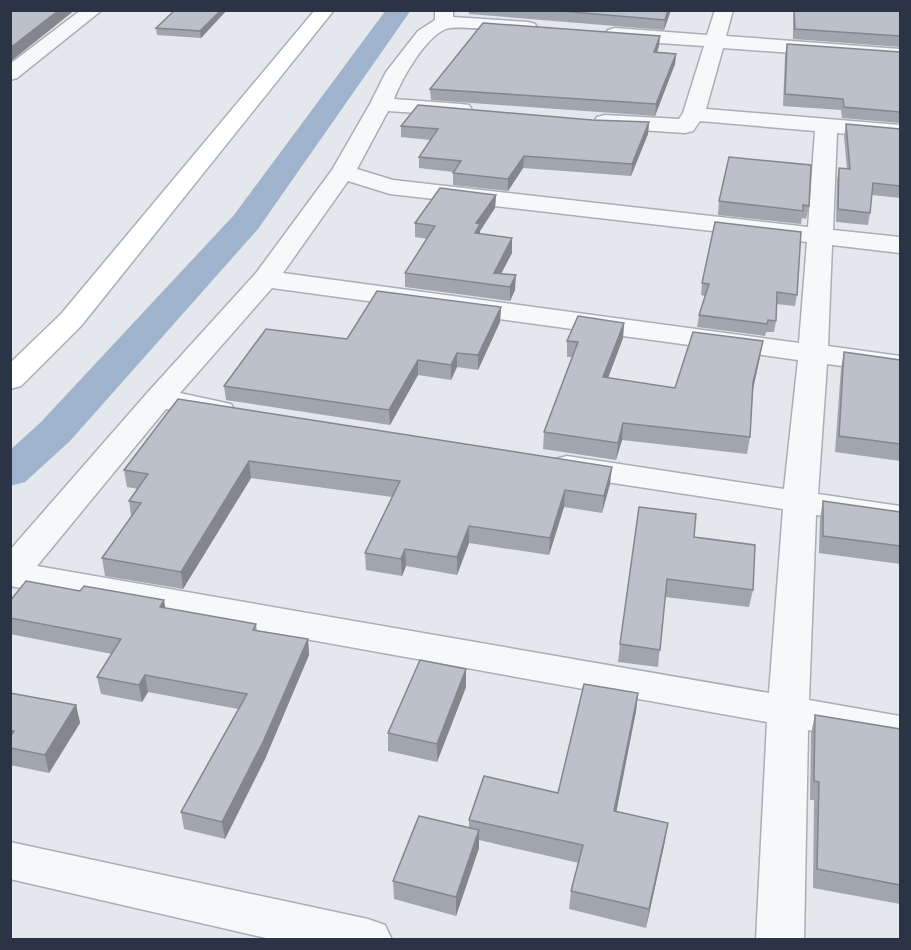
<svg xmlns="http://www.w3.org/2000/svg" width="911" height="950" font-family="Helvetica,sans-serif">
  <rect width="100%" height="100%" fill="#e4e7ec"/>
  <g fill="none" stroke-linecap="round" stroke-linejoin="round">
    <path fill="#9fb4cc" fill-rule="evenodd" d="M386 10H411L258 229 70 441 25 482 10 486V450L40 423 234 215Z"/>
    <g stroke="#a9aeb7" stroke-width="3">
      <g id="street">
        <path d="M81 10H102L17 78 10 80V64Z"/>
        <path d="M435 10H453V17L528 22 535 24 537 28 535 32 528 34C507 32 468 26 450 28 428 31 401 80 394 99L461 104 469 105 472 110 469 115 461 116 388 111 357 169 393 180 808 227 815 131 700 121 693 131 685 133 597 127 594 122 597 117 605 115 679 119 683 113 704 46 615 40 608 38 605 34 608 30 615 28 707 35 715 10H733L726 36 900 49V61L723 48 706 109 900 125V139L837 133 833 230 900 237V253L832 245 828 346 900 356V374L827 364 818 494 900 506V528L816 515 809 700 900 716V746L808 730 804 940H756L767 722 10 586V550L148 392 256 273 332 170 370 104 386 72 418 31 435 20ZM348 181 390 194 807 242 799 343 283 273ZM272 288 798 360 784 489 567 456 555 459 551 466 555 473 567 476 783 509 769 693 37 566 166 409 220 420 231 418 235 411 231 404 180 393Z"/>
        <path d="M10 842 368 919 385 925 392 940H275L10 879Z"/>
      </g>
    </g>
    <g stroke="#a9aeb7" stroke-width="3">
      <path id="secondary" d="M315 10H334L81 326 21 386 10 389V363L61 314Z"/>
    </g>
    <use href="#street" fill="#f7f8fa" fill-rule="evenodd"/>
    <use href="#secondary" fill="#fff" fill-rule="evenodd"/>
  </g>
  <g fill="#a1a5ae">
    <path d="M227 10 201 38 157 35 156 28Z"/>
    <path d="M469 10H671L664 30 469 14Z"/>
    <path d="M794 10H900V47L793 39V18Z"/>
    <path d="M787 44 900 52V123L842 118 841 110 783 106 785 55Z"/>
    <path d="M659 46 657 52 676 54 675 64 655 116 431 100 430 89Z"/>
    <path d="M592 120 649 122 648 134 631 176 523 168 508 191 453 185V172L419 168V157L430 140 401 137V126Z"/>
    <path d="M846 124 900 129V198L872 195 870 213 868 225 836 222 837 180 839 168 847 169 844 136Z"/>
    <path d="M496 195 495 208 480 231V234L512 253 501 274 515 290 510 301 405 287V273L427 239 415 237V223Z"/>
    <path d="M719 201 809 206 806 219 802 218 801 224 718 215Z"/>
    <path d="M702 283 797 295 795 306 776 304V321L774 332H766L765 336 697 327 699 315 705 296 701 295Z"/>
    <path d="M501 307 500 322 478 370 457 367 451 380 418 375 390 425 226 400 224 386 347 339Z"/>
    <path d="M624 323 623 338 608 378 675 388 760 357 753 389 750 437 747 454 622 440 616 460 543 449 544 432 572 357H567V341Z"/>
    <path d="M844 352 900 360V461L835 452 841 368Z"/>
    <path d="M178 399 610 484 602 513 564 507 549 555 469 543 457 575 406 566 402 576 366 570 365 553 392 497 251 478 183 589 105 576 102 558 131 516 129 501 138 489 127 487 124 470Z"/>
    <path d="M823 501 900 512V564L819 553 820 518Z"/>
    <path d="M694 537 753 590 749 607 665 597 658 667 618 662 620 644Z"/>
    <path d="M10 601 165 608 256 624 257 631 308 639 309 655 265 759 225 839 184 829 181 812 238 709 148 692 142 702 101 694 97 677 112 654 10 634Z"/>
    <path d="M466 669V687L437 762 388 751V733Z"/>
    <path d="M10 693 76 705 80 723 49 773 10 765Z"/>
    <path d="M638 693 636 711 616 811 665 841 646 928 569 909 571 891 579 863 479 840V848L456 916 394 899 393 881 469 828V820L558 793Z"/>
    <path d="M815 715 900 729V904L813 888 814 800H810L811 733Z"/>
  </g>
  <g fill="#83868d">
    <path d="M59 10H75L10 62V48Z"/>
    <path d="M221 10H227L201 38 200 31Z"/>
    <path d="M668 10H671L664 30 665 20Z"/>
    <path d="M660 36 659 46 653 63 654 52Z"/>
    <path d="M676 54 675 64 655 116 656 104Z"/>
    <path d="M649 122 648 134 631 176 632 164Z"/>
    <path d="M524 156 523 168 508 191V179Z"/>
    <path d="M496 195 495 208 480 231V238L474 248 476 223Z"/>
    <path d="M512 238V253L495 285 494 273Z"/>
    <path d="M516 275 515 290 510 301V287Z"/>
    <path d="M501 307 500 322 478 370V355Z"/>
    <path d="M624 323 623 338 602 394 603 377Z"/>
    <path d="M763 341 760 357 751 398 753 382Z"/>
    <path d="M457 353V367L451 380V365Z"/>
    <path d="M418 360V375L390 425 389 410Z"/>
    <path d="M623 423 622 440 616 460 618 443Z"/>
    <path d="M249 461 251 478 183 589 181 572Z"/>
    <path d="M612 467 610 484 602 513 604 496Z"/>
    <path d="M565 490 564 507 549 555 550 538Z"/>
    <path d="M469 526V543L457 575V557Z"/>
    <path d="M405 549 406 566 402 576 401 559Z"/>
    <path d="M164 600 167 616 160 607Z"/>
    <path d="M308 639 309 655 265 759 225 839 222 822Z"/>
    <path d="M466 669V687L437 762V744Z"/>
    <path d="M145 675 148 692 142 702 139 685Z"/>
    <path d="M638 693 636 711 613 829 614 811Z"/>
    <path d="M76 705 80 723 49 773 45 755Z"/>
    <path d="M668 823 665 841 646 928 649 909Z"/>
    <path d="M479 830V848L456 916V897Z"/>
  </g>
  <g fill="#bbc0ca" stroke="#83868d" stroke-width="1.5">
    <path d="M10 10H59L10 48Z"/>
    <path d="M175 10H221L200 31 156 28Z"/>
    <path d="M549 10H668L665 20Z"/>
    <path d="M794 10H900V36L795 29Z"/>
    <path d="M483 23 660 36 654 52 676 54 656 104 430 89Z"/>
    <path d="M787 44 900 52V112L844 107 843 99 785 94Z"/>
    <path d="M418 105 592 120 649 122 632 164 524 156 508 179 453 173 461 161 419 157 438 129 401 126Z"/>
    <path d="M846 124 900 129V186L873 183 870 213 838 209 839 168 850 169Z"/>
    <path d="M729 157 811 165 809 206 803 205V211L719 201Z"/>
    <path d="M440 188 496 195 476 223 480 224 475 233 512 238 494 273 516 275 510 287 405 273 435 226 415 223Z"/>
    <path d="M715 222 801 232 797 295 777 292 776 321 768 320 767 324 699 315 709 284 702 283Z"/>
    <path d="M377 291 501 307 478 355 457 353 451 365 418 360 389 410 224 386 266 329 347 339Z"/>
    <path d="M578 316 624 323 603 377 675 388 693 332 763 341 753 382 750 437 623 423 618 443 544 432 578 342 567 341Z"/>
    <path d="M844 352 900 360V444L839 436Z"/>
    <path d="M178 399 612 467 604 496 565 490 550 538 469 526 457 557 405 549 401 559 365 553 400 481 249 461 181 572 102 558 141 503 129 501 148 474 124 470Z"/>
    <path d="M823 501 900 512V546L823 536Z"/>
    <path d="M639 507 696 514 694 537 755 545 753 590 667 579 660 650 620 644Z"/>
    <path d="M26 581 80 591 84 586 164 600 160 607 256 624 253 630 308 639 263 742 222 822 181 812 247 694 145 675 139 685 97 677 121 639 10 618V601Z"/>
    <path d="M420 660 466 669 437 744 388 733Z"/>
    <path d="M584 684 638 693 614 811 668 823 649 909 571 891 583 845 469 820 484 776 558 793Z"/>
    <path d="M10 693 76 705 45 755 10 748V737L14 731 10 730Z"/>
    <path d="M815 715 900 729V885L817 869 819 782 814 781Z"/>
    <path d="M419 816 479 830 456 897 393 881Z"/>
  </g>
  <rect width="911" height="950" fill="none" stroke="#2b3445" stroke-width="24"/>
</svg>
